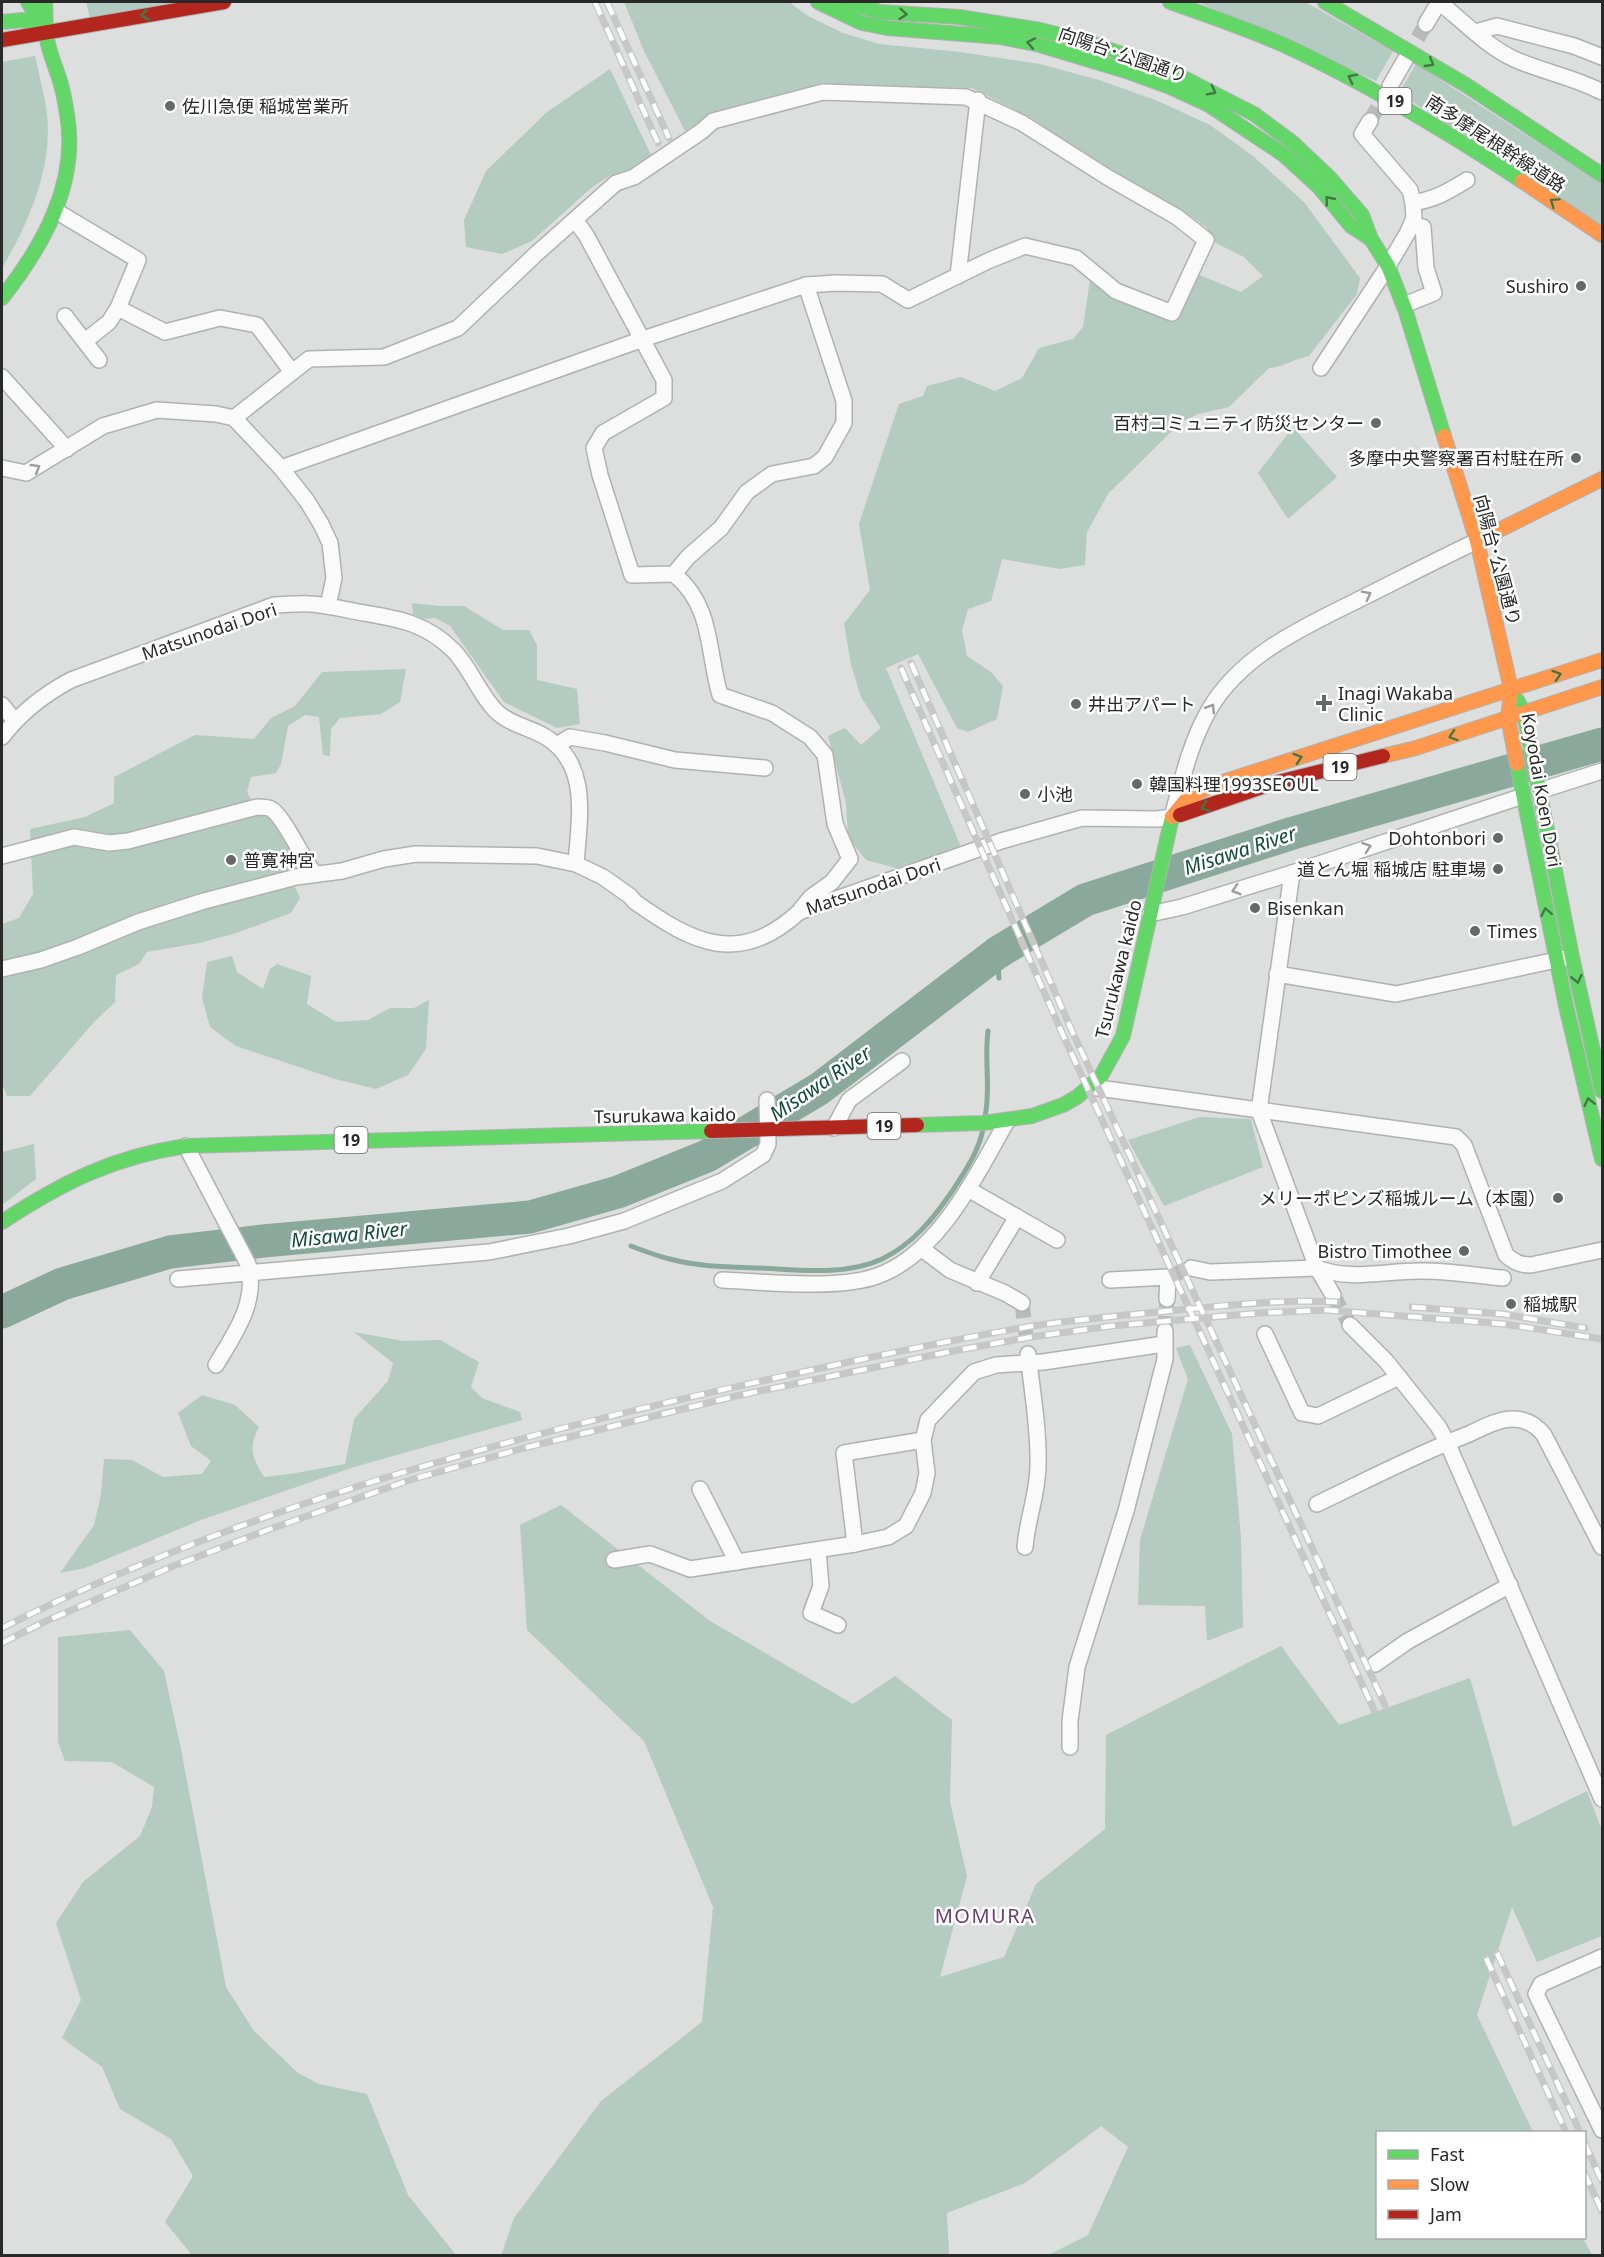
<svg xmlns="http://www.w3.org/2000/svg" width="1604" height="2257" font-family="'Noto Sans','Noto Sans JP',sans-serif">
  <rect width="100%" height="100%" fill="#dddede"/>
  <g fill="#b3cbc1">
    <path d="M86 2H184L90 18Z"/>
    <path d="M624 2H789L808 16 843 33 879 44 960 52 1040 64 1099 80 1158 101 1210 125 1253 156 1304 202 1360 278 1357 294 1309 356C1294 359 1284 367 1269 368L1229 407 1198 414 1181 422 1108 494 1087 532 1085 565 1060 569 1002 559 991 601 968 609 962 630 967 656 991 672 1003 686 997 719 968 732 957 728 918 654 886 668 961 847 896 868 866 860 848 838 846 803 828 736 845 728 861 745 881 728 861 697 851 665 844 624 870 590 859 524 899 404 923 396 927 386 961 377 995 391 1022 378 1039 348 1073 339 1083 327 1090 279 1114 300 1174 321 1197 274 1241 292 1263 276 1244 257 1214 242 1206 227 1183 211 1110 169 1031 118 972 88 822 85 713 112 698 124 685 131 644 51Z"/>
    <path d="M1198 2H1305L1393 51 1376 81Z"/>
    <path d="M35 56C39 76 45 95 47 115 53 167 28 225 2 268V62Z"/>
    <path d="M1416 64 1602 184V226L1399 93Z"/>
    <path d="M610 69 652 157 635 171 609 176 590 189 532 241 502 254 466 247 464 220 486 171 547 112Z"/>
    <path d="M1293 427 1337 477 1288 519 1258 473Z"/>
    <path d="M412 603 440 606H464L503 630H529L537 645V680L577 689 580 724 557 728 504 702 450 626 435 618 423 619 413 614Z"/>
    <path d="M406 669 400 702 381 714 340 718 331 729 330 756 323 755 319 717 305 715 288 726 281 764 276 773 251 777 247 792 257 811 276 819 304 869 289 875 300 898 291 913 233 934 199 943 147 952 139 964 116 975 115 1002 94 1022 30 1096H7L2 1084V924L19 918 33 894 30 829 85 817 114 803V777L195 735 254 739 271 718 295 706 322 672Z"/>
    <path d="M232 956 237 972 263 989 270 969 277 964 311 976 307 1004 336 1022 368 1020 390 1008H414L429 1000 426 1049 408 1075 376 1089 335 1079 236 1046 210 1027 202 998 207 962Z"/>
    <path d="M1200 1117 1251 1119 1263 1167 1164 1206 1128 1140Z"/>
    <path d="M34 1144 36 1179 2 1205V1152Z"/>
    <path d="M354 1332 403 1341 440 1340 479 1362 471 1387 482 1398 520 1412 522 1420 354 1467 201 1520 85 1568 60 1573 94 1525 101 1494 104 1459 132 1460 163 1477 202 1474 211 1461 191 1446 178 1413 202 1395 235 1405 259 1427C248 1448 252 1457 264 1477L290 1474 345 1464 354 1419 388 1381 393 1363Z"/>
    <path d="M1190 1345 1232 1434 1241 1538 1243 1627 1207 1641 1205 1606 1138 1605 1140 1540 1188 1379 1176 1348Z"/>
    <path d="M561 1505 710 1621 853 1704 895 1676 952 1720 950 1802 967 1876 940 1977 1004 1957 1036 1884 1105 1829 1106 1735 1281 1646 1339 1725 1470 1678 1513 1827 1587 1791 1602 1830V1936L1537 1962 1512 1907 1477 2015 1533 2132H1378V2238H1583L1592 2255H1048L1088 2235 1128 2147 1101 2126 1025 2183 947 2213 949 2255 501 2256 514 2218 601 2101 702 2022 713 1907 644 1741 527 1630 520 1525Z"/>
    <path d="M130 1630 164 1671 181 1749 226 1987 254 2031 298 2073 319 2084 367 2094 408 2195 456 2255H192L165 2222 193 2176 171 2139 120 2109 102 2067 62 2038 81 2000 56 1923 83 1882 140 1836 152 1807 154 1787 112 1762 65 1761 58 1742V1637Z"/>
  </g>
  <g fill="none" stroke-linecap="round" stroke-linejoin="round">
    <g stroke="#8aa89c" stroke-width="5">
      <path d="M997 953 999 978"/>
      <path d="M985 1117C991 1088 984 1059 988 1031"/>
      <path d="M631 1246C644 1251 657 1256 670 1259 699 1267 730 1267 760 1268 800 1270 845 1276 882 1259 913 1244 934 1218 953 1190 965 1171 979 1151 983 1129"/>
    </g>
    <path stroke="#8aa89c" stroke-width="33" d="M2 1312 62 1284 170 1252 263 1241 530 1217 618 1192 707 1156 819 1089 997 953 1085 900 1293 833 1602 744"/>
    <g stroke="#b9baba" stroke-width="15" stroke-dasharray="15 8" stroke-linecap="butt">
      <path d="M1406 58 1426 24"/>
      <path d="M1370 121 1387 91"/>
      <path d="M1168 1277 1191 1268"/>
      <path d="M1333 1295 1350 1325"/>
      <path d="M1022 1303 1028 1352"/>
      <path d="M1165 1331 1167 1299"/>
    </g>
    <g stroke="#b0b2b1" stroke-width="18">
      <g id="street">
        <path d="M1439 2C1463 21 1486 46 1514 59 1543 72 1574 77 1602 92"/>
        <path d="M1426 24 1439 2"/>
        <path d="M1476 32 1497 26 1574 46 1602 57"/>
        <path d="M1390 86 1405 60"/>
        <path d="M1413 203C1436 199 1447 192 1467 180"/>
        <path d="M56 211 138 260 118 308 109 322 85 341"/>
        <path d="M575 220 586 235 664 380V398L603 433 594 448 600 475 632 575 674 574 688 557 721 528 747 492 772 474 814 466 825 457 844 423V401L806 285"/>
        <path d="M958 276 978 100"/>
        <path d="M1404 305 1434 293 1426 268 1423 227 1411 226"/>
        <path d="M118 308 165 332 220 318 257 325 292 372"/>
        <path d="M65 316 99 360"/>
        <path d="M1321 368 1388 266 1408 232 1414 218 1413 203 1410 190 1362 134 1370 121"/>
        <path d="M2 377 67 449"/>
        <path d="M234 418 309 359 384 357 458 328 536 254 616 183 634 177 702 131 713 121 823 92 966 97 1022 123 1107 177 1177 217 1206 240 1172 313 1116 291 1076 258 1025 246 990 260 908 300 882 284 836 283 806 285 643 339 281 468"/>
        <path d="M2 468 26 473 103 426 157 410 216 414 234 418 281 468 307 501 321 524 330 543 334 578 328 606"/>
        <path d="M674 574C713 606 707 650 720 695L772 713 810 737 825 755 835 824 850 859 832 882 811 897 801 909"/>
        <path d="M2 705 15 721"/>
        <path d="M2 737C21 712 43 695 71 680L274 605C286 605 299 603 310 604 328 605 346 610 364 613 401 619 427 624 454 651 471 669 479 694 496 711 509 724 528 727 544 736 591 763 579 819 576 864"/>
        <path d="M557 745 570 737 605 743 675 760 765 768"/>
        <path d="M1539 791 1602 771"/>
        <path d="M2 856 74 837 109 843 128 841 257 807C261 807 268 807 271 809 283 815 303 859 314 873"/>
        <path d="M1292 873 1259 1111 1317 1268 1333 1295"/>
        <path d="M1150 914 1182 907 1292 873 1523 796"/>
        <path d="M2 969 41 960 78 947 138 922 204 901 296 877 342 871 384 859 416 854 537 856 576 864 603 877 630 896 635 902C693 943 739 967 799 912L1001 841 1082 818 1157 819 1172 817C1182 780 1190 743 1209 710 1243 651 1313 623 1370 594 1406 576 1441 558 1477 541"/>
        <path d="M1277 974 1396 994 1566 958"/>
        <path d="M1091 1087 1456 1137 1464 1145 1506 1255C1514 1262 1520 1265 1531 1265L1602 1250"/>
        <path d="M834 1128 849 1100 902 1061"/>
        <path d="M186 1146 248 1264C258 1302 235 1333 216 1365"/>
        <path d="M968 1189 1057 1240"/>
        <path d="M922 1249 950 1270 1005 1293 1022 1303"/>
        <path d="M1191 1268 1210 1272 1317 1268C1350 1281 1384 1271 1419 1271 1447 1270 1476 1276 1503 1278"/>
        <path d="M178 1279 489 1252 569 1236 624 1221 722 1181 763 1155 768 1144 767 1100"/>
        <path d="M722 1280C763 1282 839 1290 877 1276 939 1254 976 1175 1007 1121"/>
        <path d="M1110 1280 1168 1277 1167 1299"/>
        <path d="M977 1283 1017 1217"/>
        <path d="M1350 1325 1386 1361 1438 1426 1447 1442 1602 1799"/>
        <path d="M1265 1334 1302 1413 1318 1416 1399 1377"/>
        <path d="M700 1489 737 1562"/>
        <path d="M1317 1504C1367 1480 1417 1454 1469 1434 1482 1428 1498 1419 1513 1419 1526 1419 1536 1425 1544 1435L1602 1547"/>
        <path d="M855 1544 844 1453 923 1440"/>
        <path d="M1025 1547C1027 1520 1038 1493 1038 1465 1039 1428 1032 1391 1028 1354"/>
        <path d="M818 1550 821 1586 811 1613 838 1625"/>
        <path d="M614 1560 650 1554 690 1569 855 1544 888 1537 906 1526 923 1493 927 1473 923 1440 928 1420 974 1372 996 1365 1043 1362 1164 1344"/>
        <path d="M1375 1664 1408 1641 1510 1585"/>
        <path d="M1070 1747V1721L1077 1667 1126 1511 1165 1359V1331"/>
        <path d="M1602 1957 1541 1984 1536 1994 1602 2130"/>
      </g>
    </g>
    <g stroke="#b0b2b1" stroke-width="16">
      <g id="fast">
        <path d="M28 2 46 33"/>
        <path d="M818 2 862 23 887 28 1000 37 1040 45 1126 71 1170 87 1209 105 1284 155 1318 186 1351 226 1371 239"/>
        <path d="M846 2 880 12 959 17 1040 30 1088 42 1174 73 1254 114 1293 143 1329 177 1362 215 1371 239 1388 266 1405 309 1444 436"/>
        <path d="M1170 2C1209 16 1248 29 1286 46 1368 84 1446 131 1522 181"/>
        <path d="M1325 2 1466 85 1602 175"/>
        <path d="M2 22 22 20 43 27"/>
        <path d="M2 298C43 246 79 183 67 114 65 102 63 89 59 78 55 65 49 52 47 39 45 27 46 14 45 2"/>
        <path d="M1517 700 1524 713 1572 957 1602 1091"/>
        <path d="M1517 764 1566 1006 1602 1159"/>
        <path d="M917 1125 983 1123 1032 1116 1063 1105 1077 1097 1101 1076 1123 1036 1172 817"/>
        <path d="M2 1222C63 1182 113 1157 186 1146L711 1131"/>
      </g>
    </g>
    <g stroke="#b0b2b1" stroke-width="16">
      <g id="slow">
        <path d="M1522 181 1602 235"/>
        <path d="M1444 436 1477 541 1511 689 1508 718 1517 764"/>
        <path d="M1477 541 1602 479"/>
        <path d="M1383 756 1416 748 1602 687"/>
        <path d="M1172 817 1186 800 1210 786 1602 660"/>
      </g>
    </g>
    <g stroke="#b0b2b1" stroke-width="16">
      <g id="jam">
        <path d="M2 40 224 2"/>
        <path d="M1180 815 1274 783 1383 756"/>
        <path d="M711 1131 917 1125"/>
      </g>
    </g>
    <use href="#street" stroke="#fafafa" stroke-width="15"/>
    <use href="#fast" stroke="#63d668" stroke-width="14"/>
    <use href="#slow" stroke="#ff974d" stroke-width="14"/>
    <use href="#jam" stroke="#b3261e" stroke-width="14"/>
    <g stroke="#c7c7c7" stroke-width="7">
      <g id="rail">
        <path d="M595 2 658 143"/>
        <path d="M607 2 669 138"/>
        <path d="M911 663 1072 1031 1385 1705"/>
        <path d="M901 668 1063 1035 1374 1710"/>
        <path d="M1412 1307 1503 1314 1585 1328"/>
        <path d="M2 1628C264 1497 550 1426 835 1365 900 1351 966 1337 1033 1326 1081 1319 1129 1315 1178 1310 1231 1305 1284 1299 1337 1302"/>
        <path d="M2 1643 44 1622 171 1567 270 1529 410 1480 520 1449 736 1396 953 1351 1031 1337 1111 1326 1259 1313 1326 1310 1504 1324 1602 1339"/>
        <path d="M1497 1953 1580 2132"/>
        <path d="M1486 1958 1566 2132"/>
        <path d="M1584 2142 1602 2181"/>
        <path d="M1584 2172 1602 2211"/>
      </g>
    </g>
    <use href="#rail" stroke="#fff" stroke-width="4.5" stroke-dasharray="14" stroke-linecap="butt"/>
  </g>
  <defs><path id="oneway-chevron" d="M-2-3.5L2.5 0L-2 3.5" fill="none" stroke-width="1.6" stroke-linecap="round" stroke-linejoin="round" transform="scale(1.5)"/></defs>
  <g stroke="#437745">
    <use href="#oneway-chevron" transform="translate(903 14) rotate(5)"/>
    <use href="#oneway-chevron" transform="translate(145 15) rotate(170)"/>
    <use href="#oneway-chevron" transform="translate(1031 43) rotate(-169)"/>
    <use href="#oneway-chevron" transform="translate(1430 63) rotate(31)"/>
    <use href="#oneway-chevron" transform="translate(1352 78) rotate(-153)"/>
    <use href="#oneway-chevron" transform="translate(1212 91) rotate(27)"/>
    <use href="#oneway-chevron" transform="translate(1329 200) rotate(-129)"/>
    <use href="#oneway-chevron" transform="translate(1554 202) rotate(-146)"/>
    <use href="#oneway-chevron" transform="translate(1557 675) rotate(-18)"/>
    <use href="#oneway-chevron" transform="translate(1453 736) rotate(162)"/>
    <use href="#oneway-chevron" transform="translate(1298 758) rotate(-18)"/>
    <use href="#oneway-chevron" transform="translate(1205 807) rotate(162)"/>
    <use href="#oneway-chevron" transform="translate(1546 912) rotate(-101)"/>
    <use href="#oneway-chevron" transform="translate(1577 979) rotate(77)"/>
    <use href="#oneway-chevron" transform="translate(1589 1102) rotate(-103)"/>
  </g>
  <g stroke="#9c9c9c">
    <use href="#oneway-chevron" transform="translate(36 468) rotate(-31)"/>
    <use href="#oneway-chevron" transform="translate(1367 595) rotate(-27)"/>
    <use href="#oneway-chevron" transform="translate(1211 708) rotate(-58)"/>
    <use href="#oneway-chevron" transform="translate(1367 847) rotate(-19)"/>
    <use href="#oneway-chevron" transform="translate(1236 890) rotate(163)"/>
  </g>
  <g fill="#676868" stroke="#fff" stroke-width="2">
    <circle cx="170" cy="106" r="6"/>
    <circle cx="1581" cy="286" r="6"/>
    <circle cx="1376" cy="423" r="6"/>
    <circle cx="1576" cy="458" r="6"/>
    <path d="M1321 694h6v6h6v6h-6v6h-6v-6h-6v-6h6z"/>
    <circle cx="1076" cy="704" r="6"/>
    <circle cx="1137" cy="784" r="6"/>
    <circle cx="1025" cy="794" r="6"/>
    <circle cx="1498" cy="838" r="6"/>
    <circle cx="231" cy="860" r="6"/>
    <circle cx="1498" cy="869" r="6"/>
    <circle cx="1255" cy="908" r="6"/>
    <circle cx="1475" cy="931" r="6"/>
    <circle cx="1558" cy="1198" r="6"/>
    <circle cx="1464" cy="1251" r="6"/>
    <circle cx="1511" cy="1304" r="6"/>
  </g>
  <g text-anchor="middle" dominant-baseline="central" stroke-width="5" stroke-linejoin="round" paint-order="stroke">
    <g fill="#fff" stroke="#686968" stroke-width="1.5">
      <rect x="1378.5" y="88" width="33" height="26" rx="4.5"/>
      <rect x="1323.5" y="754" width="33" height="26" rx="4.5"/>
      <rect x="867.5" y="1113" width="33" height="26" rx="4.5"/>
      <rect x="334.5" y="1127" width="33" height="26" rx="4.5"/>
    </g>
    <g font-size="16" font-weight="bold" fill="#282928">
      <text x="1395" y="101">19</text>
      <text x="1340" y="767">19</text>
      <text x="884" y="1126">19</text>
      <text x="351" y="1140">19</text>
    </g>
    <g font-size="18" fill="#282928" stroke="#fff">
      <text transform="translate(1123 54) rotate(19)">向陽台･公園通り</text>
      <text transform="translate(1496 143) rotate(33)">南多摩尾根幹線道路</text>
      <text transform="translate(1498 560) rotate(75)">向陽台･公園通り</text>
      <text transform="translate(209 631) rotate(-19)">Matsunodai Dori</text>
      <text transform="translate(1542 790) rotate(80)">Koyodai Koen Dori</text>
      <text transform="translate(873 886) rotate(-19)">Matsunodai Dori</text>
      <text transform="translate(1118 969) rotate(-76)">Tsurukawa kaido</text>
      <text transform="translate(665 1115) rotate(-1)">Tsurukawa kaido</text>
    </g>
    <g font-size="18" fill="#282928" stroke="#fff" text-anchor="start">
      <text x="182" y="106">佐川急便 稲城営業所</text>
      <text x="1569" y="286" text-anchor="end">Sushiro</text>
      <text x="1364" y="423" text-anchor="end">百村コミュニティ防災センター</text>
      <text x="1564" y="458" text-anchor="end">多摩中央警察署百村駐在所</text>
      <text x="1338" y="693">Inagi Wakaba<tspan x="1338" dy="21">Clinic</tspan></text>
      <text x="1088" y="704">井出アパート</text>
      <text x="1149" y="784">韓国料理1993SEOUL</text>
      <text x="1037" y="794">小池</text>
      <text x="1486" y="838" text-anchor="end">Dohtonbori</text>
      <text x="243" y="860">普寛神宮</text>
      <text x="1486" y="869" text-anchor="end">道とん堀 稲城店 駐車場</text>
      <text x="1267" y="908">Bisenkan</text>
      <text x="1487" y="931">Times</text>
      <text x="1546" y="1198" text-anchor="end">メリーポピンズ稲城ルーム（本園）</text>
      <text x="1452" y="1251" text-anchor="end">Bistro Timothee</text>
      <text x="1523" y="1304">稲城駅</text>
    </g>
    <g font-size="20" font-style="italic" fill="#114b39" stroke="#fff">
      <text transform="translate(1240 850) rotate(-18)">Misawa River</text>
      <text transform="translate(820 1083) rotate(-34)">Misawa River</text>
      <text transform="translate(349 1234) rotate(-6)">Misawa River</text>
    </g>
    <g font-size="20" letter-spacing="1.5" fill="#6b3f75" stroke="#fff">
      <text x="985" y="1915">MOMURA</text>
    </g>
  </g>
  <rect width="1604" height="2257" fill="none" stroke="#282928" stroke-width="6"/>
  <rect x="1376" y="2131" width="210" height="108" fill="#ffffff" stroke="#a9a9a9" stroke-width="1.5"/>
  <rect x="1388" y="2150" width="30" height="9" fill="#63d668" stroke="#a9a9a9" stroke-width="1.5"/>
  <text x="1430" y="2161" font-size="18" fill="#282928">Fast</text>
  <rect x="1388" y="2180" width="30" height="9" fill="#ff974d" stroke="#a9a9a9" stroke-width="1.5"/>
  <text x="1430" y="2191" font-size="18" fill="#282928">Slow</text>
  <rect x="1388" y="2210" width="30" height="9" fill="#b3261e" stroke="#a9a9a9" stroke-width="1.5"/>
  <text x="1430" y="2221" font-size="18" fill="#282928">Jam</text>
</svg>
